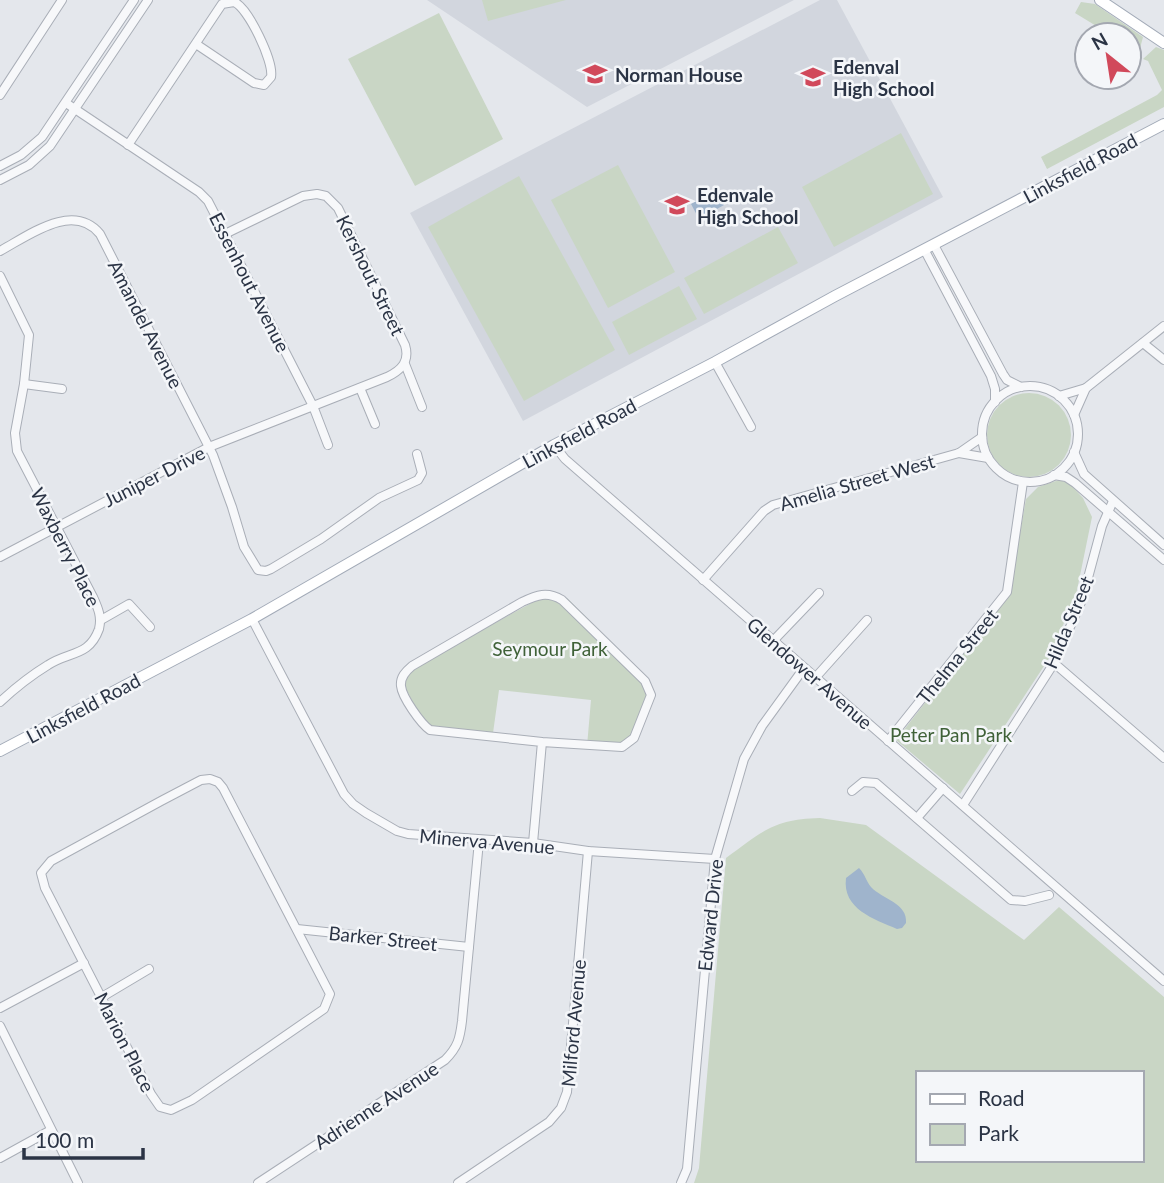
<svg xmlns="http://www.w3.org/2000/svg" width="1164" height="1183" font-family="Lato,sans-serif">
  <rect width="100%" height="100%" fill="#e4e7ec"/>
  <g fill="#d2d6de">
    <path d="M427 0H794L587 107Z"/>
    <path d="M820 0H837L943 197 523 421 410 213Z"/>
  </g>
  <g fill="#c9d6c5" fill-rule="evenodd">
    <path d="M482 0H566L488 21Z"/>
    <path d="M1081 2 1095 4 1143 37 1139 52 1129 46V35H1111L1075 13Z"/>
    <path d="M439 13 503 139 415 186 348 59Z"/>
    <path d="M1156 47 1164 50V107L1047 169 1041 157 1157 95 1162 90 1148 61 1143 59Z"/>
    <path d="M901 133 933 194 834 247 802 187Z"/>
    <path d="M618 165 675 272 608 308 551 200Z"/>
    <path d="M519 176 615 350 524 401 428 227Z"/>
    <path d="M778 227 798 263 704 314 684 278Z"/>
    <path d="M679 286 697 319 629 355 612 322Z"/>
    <circle cx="1029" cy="435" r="42"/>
    <path d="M1059 480 1069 483 1083 498 1092 517 1076 595 1048 660 960 794 896 740 1009 595 1026 499 1038 487Z"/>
    <path d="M546 595 567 598 649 679 652 703 636 741 621 749 587 746 591 700 499 690 493 733 432 728 420 715 403 684 409 670Z"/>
    <path d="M820 818 866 825 1024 940 1059 907 1164 997V1183H694L699 1168 726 858C762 832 773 819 820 818ZM917 1073H1141V1160H917Z"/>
  </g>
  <g fill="#9fb4cc">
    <path d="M716 190 724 205 699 219 691 204Z"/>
    <path d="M859 868C865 874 866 881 871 887 882 899 908 903 906 923L902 928 897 929C874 919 842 909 846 878Z"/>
  </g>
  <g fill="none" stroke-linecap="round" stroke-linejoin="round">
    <g stroke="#a9aeb7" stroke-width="10">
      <g id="minor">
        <path d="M0 95 62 0"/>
        <path d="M66 103 199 192 208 201 313 406 328 445"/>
        <path d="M128 145 222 4 234 2C248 7 274 62 271 77L264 85 254 83 196 44"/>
        <path d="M0 166 21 155 42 137 134 0"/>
        <path d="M0 180 29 165 50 146 148 0"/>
        <path d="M934 245 1003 374 1007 380 1021 387"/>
        <path d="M924 249 991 376 995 389V402"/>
        <path d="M0 251C28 236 73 201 100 234L213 455 232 507 244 547 258 570 266 571 271 569 321 539 379 498 418 480 422 473 417 454"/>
        <path d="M0 276 29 335 24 384 15 433 17 451 93 597C98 608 102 617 99 629 89 657 69 651 48 665 30 676 15 688 0 702"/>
        <path d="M1143 343 1164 360"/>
        <path d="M715 362 751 427"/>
        <path d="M405 364 422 407"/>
        <path d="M24 384 62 389"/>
        <circle cx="1030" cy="434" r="48"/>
        <path d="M360 388 375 424"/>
        <path d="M1059 396 1086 388"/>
        <path d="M1074 415 1086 388 1164 326"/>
        <path d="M554 445 565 459 1164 981"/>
        <path d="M1074 452 1084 474 1164 545"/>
        <path d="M959 453 988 458"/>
        <path d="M1054 475 1066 477 1075 483 1164 560"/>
        <path d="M0 557 209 447 387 377C402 370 410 361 405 345L338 208 326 196 317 194 303 196 227 233"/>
        <path d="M703 580 764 511 773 505 959 453 982 437"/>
        <path d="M252 619 344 794 353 804 366 813 397 831 408 834 533 843 588 851 715 859"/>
        <path d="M101 620 129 604 150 627"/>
        <path d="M773 641 819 593"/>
        <path d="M1054 663 1164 758"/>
        <path d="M815 678 867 620"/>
        <path d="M888 741 1007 592 1023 482"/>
        <path d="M210 779 218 782 223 788 330 994 324 1009 192 1100 171 1110 160 1107 151 1094 45 888 41 873 51 861 161 801 201 780Z"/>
        <path d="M852 791 863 782 876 783 1011 900 1025 901 1049 895"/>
        <path d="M963 805 1054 663 1082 600 1102 526 1113 501"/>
        <path d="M917 818 943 788"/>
        <path d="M533 843 542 742 430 730C421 724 402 697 401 686 400 677 406 671 412 666L522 602C537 595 547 591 562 600L645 681 651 695 634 738 622 747 542 742"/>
        <path d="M297 929 469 947"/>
        <path d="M102 997 149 969"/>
        <path d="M0 1008 84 963"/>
        <path d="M0 1026 78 1183"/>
        <path d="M0 1158 51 1130"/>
        <path d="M258 1183 445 1060C458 1047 460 1038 462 1021L479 841"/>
        <path d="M458 1183 549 1122 561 1108 567 1092 588 851"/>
        <path d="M681 1183 687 1169 715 859 744 759 762 726 804 668"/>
      </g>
    </g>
    <g stroke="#a3abb8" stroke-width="12">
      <g id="major">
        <path d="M1100 0 1164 43"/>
        <path d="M0 751 252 619 554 445 715 362 835 296 1164 124"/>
      </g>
    </g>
    <use href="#minor" stroke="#f7f8fa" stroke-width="8"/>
    <use href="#major" stroke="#fff" stroke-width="10"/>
  </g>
  <defs>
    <g id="school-bare" transform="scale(1.89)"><path d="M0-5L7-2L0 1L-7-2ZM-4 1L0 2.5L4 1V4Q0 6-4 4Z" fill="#d1495b" stroke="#f4f6f9" stroke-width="2.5" paint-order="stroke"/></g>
  </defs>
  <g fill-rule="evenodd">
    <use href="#school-bare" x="595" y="74"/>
    <use href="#school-bare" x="813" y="77"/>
    <use href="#school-bare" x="677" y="205"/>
  </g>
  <g text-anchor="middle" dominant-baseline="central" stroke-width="5" stroke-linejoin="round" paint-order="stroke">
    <g font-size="19" font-weight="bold" fill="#2b3445" stroke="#f4f6f9" text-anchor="start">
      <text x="833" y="66">Edenval<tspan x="833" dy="22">High School</tspan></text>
      <text x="615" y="74">Norman House</text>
      <text x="697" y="194">Edenvale<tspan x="697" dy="22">High School</tspan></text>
    </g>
    <g font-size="19" fill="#2b3445" stroke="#f4f6f9">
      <text transform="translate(1080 168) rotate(-28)">Linksfield Road</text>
      <text transform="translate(371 275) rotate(64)">Kershout Street</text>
      <text transform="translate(250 282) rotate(63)">Essenhout Avenue</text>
      <text transform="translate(146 324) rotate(63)">Amandel Avenue</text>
      <text transform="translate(579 433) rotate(-28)">Linksfield Road</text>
      <text transform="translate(154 476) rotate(-27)">Juniper Drive</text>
      <text transform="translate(857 482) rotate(-16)">Amelia Street West</text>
      <text transform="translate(66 547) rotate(63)">Waxberry Place</text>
      <text transform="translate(1068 622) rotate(-67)">Hilda Street</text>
      <text transform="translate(957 656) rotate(-51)">Thelma Street</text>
      <text transform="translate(810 673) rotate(41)">Glendower Avenue</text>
      <text transform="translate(83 708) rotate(-28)">Linksfield Road</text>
      <text transform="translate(487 841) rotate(5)">Minerva Avenue</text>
      <text transform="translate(710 915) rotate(-84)">Edward Drive</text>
      <text transform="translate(383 938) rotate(6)">Barker Street</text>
      <text transform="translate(573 1023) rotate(-85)">Milford Avenue</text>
      <text transform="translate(125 1042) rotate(63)">Marion Place</text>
      <text transform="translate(376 1105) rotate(-33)">Adrienne Avenue</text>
    </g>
    <g font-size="19" fill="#3f6138" stroke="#f4f6f9">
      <text x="550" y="648">Seymour Park</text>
      <text x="951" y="734">Peter Pan Park</text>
    </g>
  </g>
  <rect x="916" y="1071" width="228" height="91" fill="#f4f6f9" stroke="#a4a8b1" stroke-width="2"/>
  <rect x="930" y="1094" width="35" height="10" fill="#ffffff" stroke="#a4a8b1" stroke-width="2"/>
  <text x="978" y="1106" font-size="21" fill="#2b3445">Road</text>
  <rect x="930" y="1124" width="35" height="21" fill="#c9d6c5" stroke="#a4a8b1" stroke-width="2"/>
  <text x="978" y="1141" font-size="21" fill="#2b3445">Park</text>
  <g transform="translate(1108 56) rotate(330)"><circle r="33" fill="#f4f6f9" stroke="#a4a8b1" stroke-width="2"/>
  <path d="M0-5L12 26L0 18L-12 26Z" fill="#d1495b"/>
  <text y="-10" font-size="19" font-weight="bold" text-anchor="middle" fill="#2b3445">N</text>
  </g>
  <path d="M24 1148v10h119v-10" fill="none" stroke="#2b3445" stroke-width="3.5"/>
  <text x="35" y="1148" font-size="21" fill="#2b3445" stroke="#f4f6f9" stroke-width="5" paint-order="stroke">100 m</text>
</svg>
